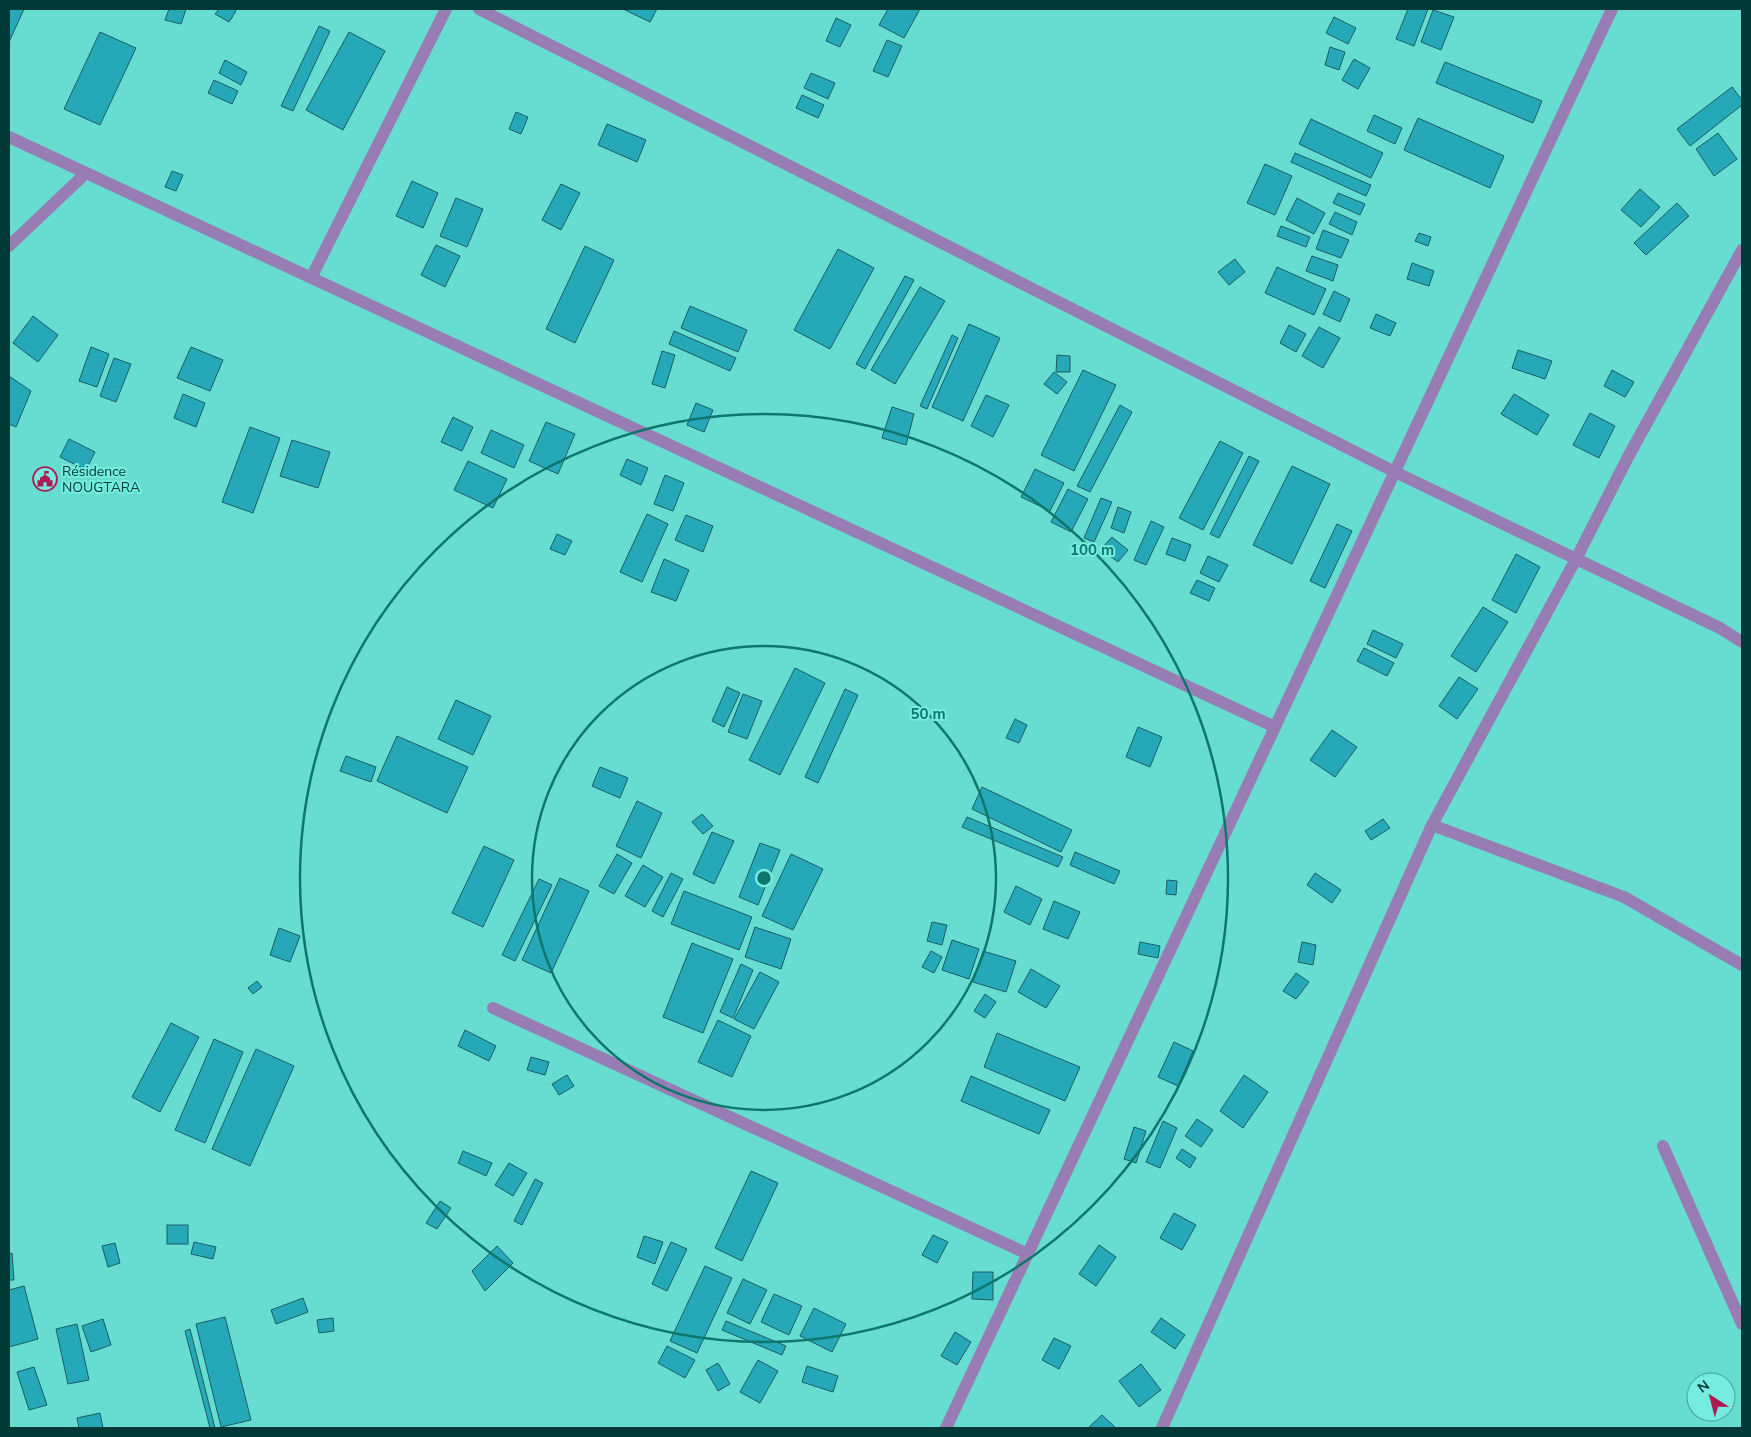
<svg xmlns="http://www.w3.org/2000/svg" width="1751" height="1437" font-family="'Nunito Sans',sans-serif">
  <rect width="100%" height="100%" fill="#67ddd2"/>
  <g fill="#25a9b8" stroke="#1b5c64">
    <path d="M9 9H24L9 42Z"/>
    <path d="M169 9H186L181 24 165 20Z"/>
    <path d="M219 9H233L236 11 229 22 215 14Z"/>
    <path d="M623 9H657L650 22Z"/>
    <path d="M888 9H920L904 38 879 25Z"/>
    <path d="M1408 9H1428L1414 46 1396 39Z"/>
    <path d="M1433 10 1454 17 1441 50 1421 42Z"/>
    <path d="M1334 17 1356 28 1348 44 1326 33Z"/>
    <path d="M836 18 851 25 840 47 826 41Z"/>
    <path d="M319 26 330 31 293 111 281 106Z"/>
    <path d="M100 32 136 48 100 125 64 109Z"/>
    <path d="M349 32 385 51 343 130 306 110Z"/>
    <path d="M887 40 902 46 888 77 873 71Z"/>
    <path d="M1330 47 1345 52 1339 70 1325 65Z"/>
    <path d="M1354 59 1370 68 1358 89 1342 80Z"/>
    <path d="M225 60 247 72 241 85 219 73Z"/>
    <path d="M1445 62 1542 101 1533 123 1436 83Z"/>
    <path d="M811 73 835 83 828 99 804 88Z"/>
    <path d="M214 80 238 91 232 104 208 93Z"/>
    <path d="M1732 87 1742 100V105L1690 146 1677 129Z"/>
    <path d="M802 95 824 105 818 118 796 108Z"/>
    <path d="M516 112 528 117 521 134 509 129Z"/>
    <path d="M1374 115 1402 128 1395 144 1367 131Z"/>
    <path d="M1418 118 1504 156 1490 188 1404 150Z"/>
    <path d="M1311 119 1383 153 1371 178 1299 144Z"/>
    <path d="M607 124 646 140 637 162 598 145Z"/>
    <path d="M1718 133 1737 159 1714 176 1696 149Z"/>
    <path d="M1295 153 1371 185 1366 196 1291 162Z"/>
    <path d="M1265 164 1292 176 1275 215 1247 203Z"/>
    <path d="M172 171 183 175 176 191 165 187Z"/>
    <path d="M412 181 438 193 423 228 396 216Z"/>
    <path d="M561 184 580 193 561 230 542 220Z"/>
    <path d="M1640 189 1660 207 1641 227 1621 210Z"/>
    <path d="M1338 193 1365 204 1360 215 1333 203Z"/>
    <path d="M456 198 483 209 467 247 440 236Z"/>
    <path d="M1297 198 1325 213 1314 234 1286 220Z"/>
    <path d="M1677 203 1689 216 1646 255 1634 243Z"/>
    <path d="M1335 212 1357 222 1352 235 1329 224Z"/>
    <path d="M1281 226 1310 237 1306 247 1277 236Z"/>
    <path d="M1323 230 1349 240 1341 258 1316 249Z"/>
    <path d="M1419 233 1431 237 1428 246 1415 241Z"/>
    <path d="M436 245 460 256 445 287 421 275Z"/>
    <path d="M585 246 614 260 575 343 546 329Z"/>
    <path d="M838 249 874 268 830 349 794 330Z"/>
    <path d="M1312 256 1338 265 1333 281 1306 271Z"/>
    <path d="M1235 259 1245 272 1229 285 1218 272Z"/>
    <path d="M1412 263 1434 271 1429 286 1407 279Z"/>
    <path d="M1277 267 1326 289 1314 315 1265 293Z"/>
    <path d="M905 276 914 280 865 369 856 364Z"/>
    <path d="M920 287 945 301 895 384 871 370Z"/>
    <path d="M1334 291 1350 299 1340 322 1323 314Z"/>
    <path d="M690 306 747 330 738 352 681 328Z"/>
    <path d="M1376 314 1396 323 1390 336 1370 328Z"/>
    <path d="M33 316 58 335 38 362 13 343Z"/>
    <path d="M969 324 1000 338 963 421 932 407Z"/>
    <path d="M1289 325 1306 334 1296 352 1280 343Z"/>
    <path d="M1319 327 1340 338 1323 368 1302 356Z"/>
    <path d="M674 331 736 358 730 371 669 344Z"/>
    <path d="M952 335 958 338 927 409 920 406Z"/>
    <path d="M91 347 109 354 97 387 79 381Z"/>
    <path d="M191 347 223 360 210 391 177 378Z"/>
    <path d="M1518 350 1552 361 1545 379 1512 368Z"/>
    <path d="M662 351 675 355 665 388 652 384Z"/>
    <path d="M1057 355 1070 356V372H1056Z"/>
    <path d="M114 358 131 364 116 402 100 396Z"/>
    <path d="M1083 370 1116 385 1074 471 1041 455Z"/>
    <path d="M1612 370 1634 382 1625 397 1604 386Z"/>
    <path d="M1054 372 1067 382 1057 394 1044 384Z"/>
    <path d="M9 376 31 391 16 427 9 424Z"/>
    <path d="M183 394 205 403 196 427 174 418Z"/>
    <path d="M1514 394 1549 415 1537 435 1501 414Z"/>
    <path d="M986 395 1009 405 993 437 971 426Z"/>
    <path d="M696 403 713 410 704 432 687 425Z"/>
    <path d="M1120 405 1132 412 1090 492 1077 486Z"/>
    <path d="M892 407 914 414 906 445 882 438Z"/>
    <path d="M1590 413 1615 426 1599 458 1573 445Z"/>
    <path d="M453 417 473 427 462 451 441 442Z"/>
    <path d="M546 422 575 434 558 474 529 461Z"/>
    <path d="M250 427 280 438 253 513 222 502Z"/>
    <path d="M491 430 524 445 514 468 481 453Z"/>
    <path d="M69 439 95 452 86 470 60 457Z"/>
    <path d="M292 440 330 452 318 488 280 476Z"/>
    <path d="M1220 441 1243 453 1203 530 1179 518Z"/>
    <path d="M1249 456 1259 461 1219 538 1210 534Z"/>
    <path d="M627 459 648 468 641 485 620 475Z"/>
    <path d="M468 461 507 479 493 508 454 490Z"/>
    <path d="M1292 466 1330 484 1292 564 1253 545Z"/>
    <path d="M1035 469 1064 483 1050 511 1021 497Z"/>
    <path d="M665 475 684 483 673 511 654 504Z"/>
    <path d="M1068 489 1088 499 1071 532 1051 522Z"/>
    <path d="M1101 498 1112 502 1094 542 1084 538Z"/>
    <path d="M1118 507 1131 512 1124 533 1111 528Z"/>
    <path d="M647 514 668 524 642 582 620 572Z"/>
    <path d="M686 515 713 526 703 552 675 540Z"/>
    <path d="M1151 521 1164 527 1146 565 1134 560Z"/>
    <path d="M1337 524 1352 531 1325 588 1310 581Z"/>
    <path d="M557 534 572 541 565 555 550 549Z"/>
    <path d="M1112 537 1128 550 1118 562 1101 549Z"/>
    <path d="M1172 538 1191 545 1185 561 1166 554Z"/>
    <path d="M1516 554 1540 567 1516 613 1492 600Z"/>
    <path d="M1208 556 1228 565 1219 582 1200 573Z"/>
    <path d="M664 559 689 570 676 601 651 592Z"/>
    <path d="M1197 580 1215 588 1209 601 1190 593Z"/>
    <path d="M1483 607 1508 622 1476 672 1451 656Z"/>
    <path d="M1373 630 1403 644 1396 658 1367 644Z"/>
    <path d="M1364 648 1394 663 1387 676 1357 661Z"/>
    <path d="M795 668 825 683 780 775 749 760Z"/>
    <path d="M1459 677 1478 689 1457 719 1439 706Z"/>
    <path d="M727 687 740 693 724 727 712 721Z"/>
    <path d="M845 689 858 695 818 783 805 777Z"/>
    <path d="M743 694 762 701 747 739 728 732Z"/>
    <path d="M456 700 491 716 473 755 438 739Z"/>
    <path d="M1015 719 1027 725 1019 743 1006 738Z"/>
    <path d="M1138 727 1162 737 1150 767 1126 757Z"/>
    <path d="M1332 730 1357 747 1335 777 1310 760Z"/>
    <path d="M397 736 468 767 447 813 377 781Z"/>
    <path d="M346 756 376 767 371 782 340 771Z"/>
    <path d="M600 767 628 778 620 798 592 786Z"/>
    <path d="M982 787 1072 830 1061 852 972 809Z"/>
    <path d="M637 801 662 813 641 858 616 846Z"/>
    <path d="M702 814 713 826 703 834 692 822Z"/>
    <path d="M967 817 1063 857 1058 867 962 827Z"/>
    <path d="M1383 819 1390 828 1371 840 1365 831Z"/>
    <path d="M712 832 734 841 714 884 693 874Z"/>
    <path d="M760 843 780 850 758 905 739 897Z"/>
    <path d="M484 846 514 860 483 927 452 913Z"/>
    <path d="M1075 852 1120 871 1114 884 1070 865Z"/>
    <path d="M617 854 632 863 614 894 599 886Z"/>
    <path d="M791 854 823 869 793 930 762 916Z"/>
    <path d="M643 865 663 877 645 907 625 896Z"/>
    <path d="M671 873 683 879 663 917 652 911Z"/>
    <path d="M1315 873 1341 890 1332 903 1307 885Z"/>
    <path d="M560 878 589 891 551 973 522 960Z"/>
    <path d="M539 879 552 885 515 961 502 955Z"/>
    <path d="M1167 880 1177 881 1176 895 1166 894Z"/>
    <path d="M1016 886 1042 899 1030 925 1004 912Z"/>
    <path d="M684 891 752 917 739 950 671 924Z"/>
    <path d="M1054 901 1080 912 1068 939 1043 929Z"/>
    <path d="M932 922 947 925 942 945 927 941Z"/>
    <path d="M755 927 791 939 781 969 745 957Z"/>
    <path d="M279 928 300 936 290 962 270 955Z"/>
    <path d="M952 940 979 949 969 979 942 970Z"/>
    <path d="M1140 942 1160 946 1158 958 1138 954Z"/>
    <path d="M1302 942 1316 945 1313 965 1298 962Z"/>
    <path d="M692 943 733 959 703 1033 663 1017Z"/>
    <path d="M931 951 942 957 934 973 922 967Z"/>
    <path d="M983 951 1016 961 1006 992 973 982Z"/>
    <path d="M741 964 753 970 733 1018 720 1012Z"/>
    <path d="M1031 969 1060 986 1046 1008 1018 992Z"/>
    <path d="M760 972 779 982 754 1029 734 1019Z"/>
    <path d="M1296 973 1309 982 1296 999 1283 991Z"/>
    <path d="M257 981 262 987 253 994 248 988Z"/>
    <path d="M985 994 996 1002 985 1018 974 1011Z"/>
    <path d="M718 1020 751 1036 732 1077 698 1062Z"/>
    <path d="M171 1023 199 1037 160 1112 132 1097Z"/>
    <path d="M465 1030 496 1046 489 1061 458 1046Z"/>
    <path d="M997 1033 1080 1067 1065 1101 984 1067Z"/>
    <path d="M214 1039 243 1052 205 1143 175 1130Z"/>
    <path d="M1174 1042 1193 1051 1178 1086 1158 1077Z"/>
    <path d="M256 1049 294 1066 250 1166 212 1149Z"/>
    <path d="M531 1057 549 1062 545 1075 527 1070Z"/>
    <path d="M567 1075 574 1086 559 1095 552 1084Z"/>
    <path d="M1244 1075 1268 1092 1243 1128 1220 1111Z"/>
    <path d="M971 1076 1050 1110 1039 1134 961 1101Z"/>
    <path d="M1197 1119 1213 1130 1201 1147 1185 1136Z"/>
    <path d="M1163 1121 1177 1128 1160 1168 1146 1162Z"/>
    <path d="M1134 1127 1146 1131 1136 1163 1124 1159Z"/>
    <path d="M1182 1149 1196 1158 1190 1168 1176 1158Z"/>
    <path d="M463 1151 492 1163 486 1176 458 1163Z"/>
    <path d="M509 1163 527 1173 513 1196 495 1185Z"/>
    <path d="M751 1171 778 1183 742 1261 715 1248Z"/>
    <path d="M535 1179 543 1183 522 1225 514 1221Z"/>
    <path d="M440 1201 451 1208 437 1229 426 1223Z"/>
    <path d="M1174 1213 1196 1225 1182 1250 1160 1238Z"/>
    <rect x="167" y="1225" width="21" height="19"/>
    <path d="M933 1235 948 1242 937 1263 922 1255Z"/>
    <path d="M644 1236 663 1242 655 1264 637 1257Z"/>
    <path d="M194 1242 216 1247 213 1259 191 1254Z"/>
    <path d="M671 1242 687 1249 667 1291 652 1284Z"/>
    <path d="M115 1243 120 1263 108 1267 102 1246Z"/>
    <path d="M1099 1245 1116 1257 1096 1286 1079 1274Z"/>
    <path d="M497 1246 513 1263 485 1291 472 1271Z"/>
    <path d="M12 1253 14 1280H9V1254Z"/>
    <path d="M705 1266 732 1278 697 1353 670 1341Z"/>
    <path d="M973 1272H993V1300L972 1299Z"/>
    <path d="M743 1279 767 1290 750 1324 727 1313Z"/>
    <path d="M24 1286 38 1339 9 1347V1290Z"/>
    <path d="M774 1294 802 1306 789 1335 761 1322Z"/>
    <path d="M303 1298 308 1312 276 1324 271 1310Z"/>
    <path d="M814 1308 846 1324 832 1352 800 1336Z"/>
    <path d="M225 1317 251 1420 221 1427 196 1324Z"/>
    <path d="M333 1318 334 1331 319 1333 317 1320Z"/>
    <path d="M1161 1318 1185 1335 1175 1349 1151 1332Z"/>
    <path d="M103 1319 111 1345 91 1352 82 1326Z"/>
    <path d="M726 1321 786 1346 782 1355 722 1330Z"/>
    <path d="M77 1324 89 1380 68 1384 56 1329Z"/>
    <path d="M190 1329 215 1428H210L185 1331Z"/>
    <path d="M955 1332 971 1342 957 1365 941 1356Z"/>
    <path d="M1054 1338 1071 1346 1059 1369 1042 1360Z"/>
    <path d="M667 1346 695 1360 685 1378 658 1363Z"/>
    <path d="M758 1360 778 1371 760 1403 740 1392Z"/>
    <path d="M718 1363 730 1384 718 1391 706 1370Z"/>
    <path d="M1141 1364 1161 1390 1139 1407 1119 1381Z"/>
    <path d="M807 1366 838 1376 833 1392 802 1382Z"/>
    <path d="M34 1367 47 1405 29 1410 17 1372Z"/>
    <path d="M100 1413 103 1428H79L77 1418Z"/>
    <path d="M1102 1415 1116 1428H1088Z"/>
  </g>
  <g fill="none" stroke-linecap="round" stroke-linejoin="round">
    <g stroke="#987db4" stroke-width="12">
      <path d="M479 9 1395 472 1720 628 1742 642"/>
      <path d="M9 137 1275 727"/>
      <path d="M9 246 86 173"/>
      <path d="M311 278 446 9"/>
      <path d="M1432 825 1624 897 1742 965"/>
      <path d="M493 1008 1028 1254"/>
      <path d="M1663 1146 1742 1324"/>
      <path d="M946 1428 1612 9"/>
      <path d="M1162 1428 1432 825 1576 559 1628 457 1742 250"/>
    </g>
  </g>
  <g fill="none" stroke="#0f766e" stroke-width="2.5">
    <circle cx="764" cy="878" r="232"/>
    <circle cx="764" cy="878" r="464"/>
  </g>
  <defs>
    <g id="civic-ring" transform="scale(1.25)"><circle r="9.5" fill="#76ebdf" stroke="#ad1c4f" stroke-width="1.5"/><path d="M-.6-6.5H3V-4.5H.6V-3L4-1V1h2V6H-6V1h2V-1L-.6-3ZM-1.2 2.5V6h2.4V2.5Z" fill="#ad1c4f"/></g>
  </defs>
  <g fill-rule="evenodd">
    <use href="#civic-ring" x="45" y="479"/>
  </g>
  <g text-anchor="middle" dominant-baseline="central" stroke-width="4" stroke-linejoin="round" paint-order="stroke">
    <g font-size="14" fill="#003935" stroke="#76ebdf" text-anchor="start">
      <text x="62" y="471">Résidence<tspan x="62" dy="16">NOUGTARA</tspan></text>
    </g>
  </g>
  <circle cx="764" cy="878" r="8" fill="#0f766e" stroke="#76ebdf" stroke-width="2.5"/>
  <g font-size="15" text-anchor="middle" font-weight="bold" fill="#0f766e" stroke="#76ebdf" stroke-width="4" stroke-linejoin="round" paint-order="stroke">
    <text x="1092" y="555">100 m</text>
    <text x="928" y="719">50 m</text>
  </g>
  <rect width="1751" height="1437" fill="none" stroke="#003935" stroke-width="20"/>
  <g transform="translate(1711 1397) rotate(324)"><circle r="24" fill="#76ebdf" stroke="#47a49b"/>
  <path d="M0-4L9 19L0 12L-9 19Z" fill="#ad1c4f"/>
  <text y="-8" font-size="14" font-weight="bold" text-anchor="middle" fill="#003935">N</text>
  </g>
</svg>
